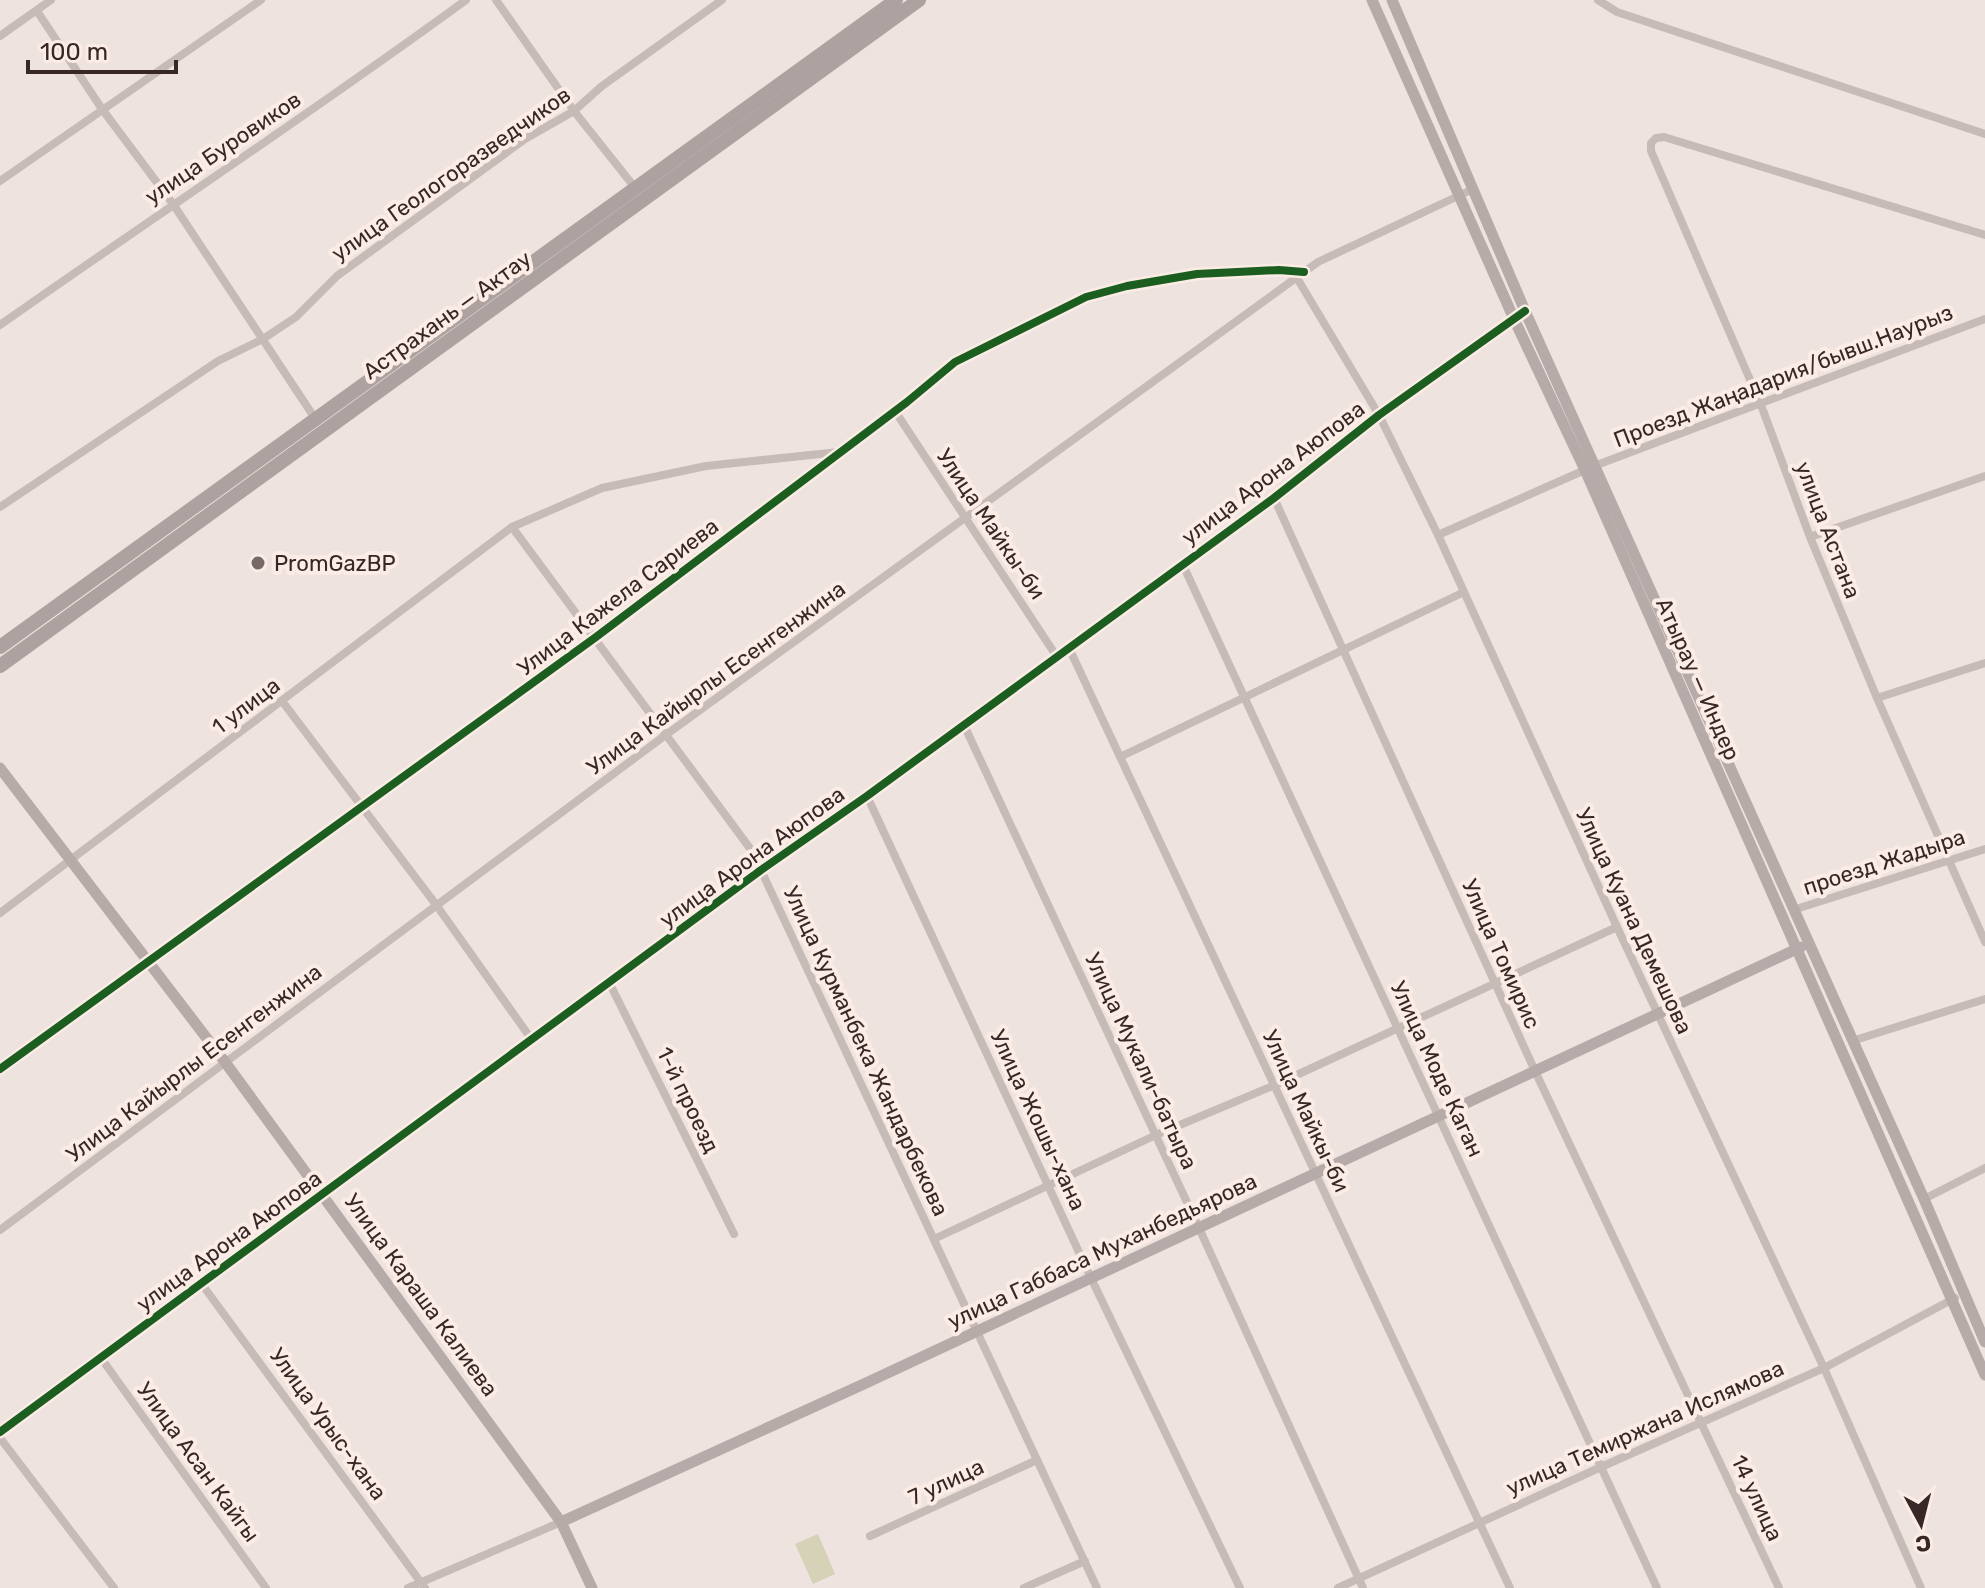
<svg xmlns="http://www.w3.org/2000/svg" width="1985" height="1588" font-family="Rubik,sans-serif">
  <rect width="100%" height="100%" fill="#eee3df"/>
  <path fill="#d5d2b8" d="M818 1534 835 1574 813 1584 795 1544Z"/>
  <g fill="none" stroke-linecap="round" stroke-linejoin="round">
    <g stroke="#c7bbb8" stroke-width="8">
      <path d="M496 0 574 111 636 189"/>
      <path d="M1598 0 1617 12 1985 134"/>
      <path d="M37 11 102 109 173 204 316 420"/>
      <path d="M0 36 51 0"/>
      <path d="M0 181 261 0"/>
      <path d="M1985 235 1664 137 1656 138 1651 143V151L1761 405 1810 537 1877 698 1985 942"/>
      <path d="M1297 278 1379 415 1438 535 1617 927 1824 1368 1921 1588"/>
      <path d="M0 325C155 216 313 112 466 0"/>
      <path d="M895 411 1057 657"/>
      <path d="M1274 498 1535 1071 1779 1588"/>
      <path d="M0 507 218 361 263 339 296 317 337 276 525 139 574 111 602 86 722 0"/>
      <path d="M512 527 752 851 1097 1588"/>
      <path d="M1438 535 1594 466 1985 319"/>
      <path d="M1810 537 1985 476"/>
      <path d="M1183 565 1657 1588"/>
      <path d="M1069 648 1510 1588"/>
      <path d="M1877 698 1985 663"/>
      <path d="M282 701 437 906 532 1040"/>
      <path d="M964 725 1199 1228 1363 1588"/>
      <path d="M1120 757 1464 592"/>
      <path d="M867 796 1091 1278 1240 1588"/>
      <path d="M1793 910 1985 849"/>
      <path d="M0 913 512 527 602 488 706 466 839 452"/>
      <path d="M609 982 734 1234"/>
      <path d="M1852 1041 1985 999"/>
      <path d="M0 1069 596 637 907 402 955 362 1086 297 1127 286 1197 274 1279 270 1303 272"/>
      <path d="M1924 1199 1985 1168"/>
      <path d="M0 1230 667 734 1318 262 1473 189"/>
      <path d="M934 1239 1156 1135 1275 1085 1617 927"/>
      <path d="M201 1283 425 1588"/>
      <path d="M101 1358 266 1588"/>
      <path d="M0 1432 761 870 867 796 1274 498 1379 415 1517 317"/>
      <path d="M0 1438 114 1588"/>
      <path d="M870 1536 1037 1460"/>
      <path d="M408 1588 561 1522"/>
      <path d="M1024 1588 1085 1561"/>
      <path d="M1338 1588 1601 1467 1824 1368 1955 1298"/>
    </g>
    <g stroke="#b7aba9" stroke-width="11">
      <path d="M1372 0 1514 319 1585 470 1985 1375"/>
      <path d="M1392 0 1525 311 1924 1199 1985 1342"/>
      <path d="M0 768 225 1062 561 1522 592 1588"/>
      <path d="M561 1522 866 1383 1801 947"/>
    </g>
    <g stroke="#ada29f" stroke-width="14">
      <path d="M0 647 896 0"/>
      <path d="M0 666 919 0"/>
    </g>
    <g stroke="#fbece6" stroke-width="13">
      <g id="cycleway">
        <path d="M0 1069 596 637 907 402 955 362 1086 297 1127 286 1197 274 1279 270 1304 272"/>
        <path d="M0 1432 761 870 867 796 1274 498 1379 415 1525 311"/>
      </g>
    </g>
    <use href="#cycleway" stroke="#1b5e20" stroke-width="8"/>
  </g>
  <circle fill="#776967" stroke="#fbece6" stroke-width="3" cx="258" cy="563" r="8"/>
  <g text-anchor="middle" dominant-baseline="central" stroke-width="8" stroke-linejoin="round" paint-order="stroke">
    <g font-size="22" fill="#372726" stroke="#fbece6">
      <text transform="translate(223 148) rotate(-34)">улица Буровиков</text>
      <text transform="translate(451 174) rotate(-35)">улица Геологоразведчиков</text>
      <text transform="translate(447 315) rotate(-36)">Астрахань — Актау</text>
      <text transform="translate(1783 376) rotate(-21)">Проезд Жаңадария/бывш.Наурыз</text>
      <text transform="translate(1273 473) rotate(-37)">улица Арона Аюпова</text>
      <text transform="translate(991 524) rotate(56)">Улица Майкы-би</text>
      <text transform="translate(1828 530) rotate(69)">улица Астана</text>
      <text transform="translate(618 597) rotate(-37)">Улица Кажела Сариева</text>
      <text transform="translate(716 678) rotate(-36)">Улица Кайырлы Есенгенжина</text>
      <text transform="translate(1698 679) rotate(66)">Атырау — Индер</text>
      <text transform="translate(246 706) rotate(-37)">1 улица</text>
      <text transform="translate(752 857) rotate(-36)">улица Арона Аюпова</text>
      <text transform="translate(1884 862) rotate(-18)">проезд Жадыра</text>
      <text transform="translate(1634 921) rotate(65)">Улица Куана Демешова</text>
      <text transform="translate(1501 954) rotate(66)">Улица Томирис</text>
      <text transform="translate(866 1051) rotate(65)">Улица Курманбека Жандарбекова</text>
      <text transform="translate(1141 1061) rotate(65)">Улица Мукали-батыра</text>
      <text transform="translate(194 1063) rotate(-37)">Улица Кайырлы Есенгенжина</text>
      <text transform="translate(1437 1069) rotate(65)">Улица Моде Каган</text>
      <text transform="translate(688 1100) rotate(64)">1-й проезд</text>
      <text transform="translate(1306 1111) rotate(65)">Улица Майкы-би</text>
      <text transform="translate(1038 1120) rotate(65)">Улица Жошы-хана</text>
      <text transform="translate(229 1241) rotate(-36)">улица Арона Аюпова</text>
      <text transform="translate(1102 1251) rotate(-25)">улица Габбаса Муханбедьярова</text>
      <text transform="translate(421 1295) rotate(54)">Улица Караша Калиева</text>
      <text transform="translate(328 1424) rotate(54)">Улица Урыс-хана</text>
      <text transform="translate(1645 1428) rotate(-24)">улица Темиржана Ислямова</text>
      <text transform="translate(198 1462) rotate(54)">Улица Асан Кайгы</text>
      <text transform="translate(946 1482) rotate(-25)">7 улица</text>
      <text transform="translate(1757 1498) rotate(65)">14 улица</text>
    </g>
    <g font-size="22" fill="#372726" stroke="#fbece6" text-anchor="start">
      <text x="274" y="563">PromGazBP</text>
    </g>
  </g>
  <g transform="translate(1921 1524) rotate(173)" stroke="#fbece6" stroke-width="6" paint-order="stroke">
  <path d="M0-6L14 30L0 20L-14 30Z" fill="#372726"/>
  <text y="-12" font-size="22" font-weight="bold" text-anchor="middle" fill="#372726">С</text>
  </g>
  <path d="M28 60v12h148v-12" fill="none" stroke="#372726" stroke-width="4"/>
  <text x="40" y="60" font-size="24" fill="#372726" stroke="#fbece6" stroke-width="6" paint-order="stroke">100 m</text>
</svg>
